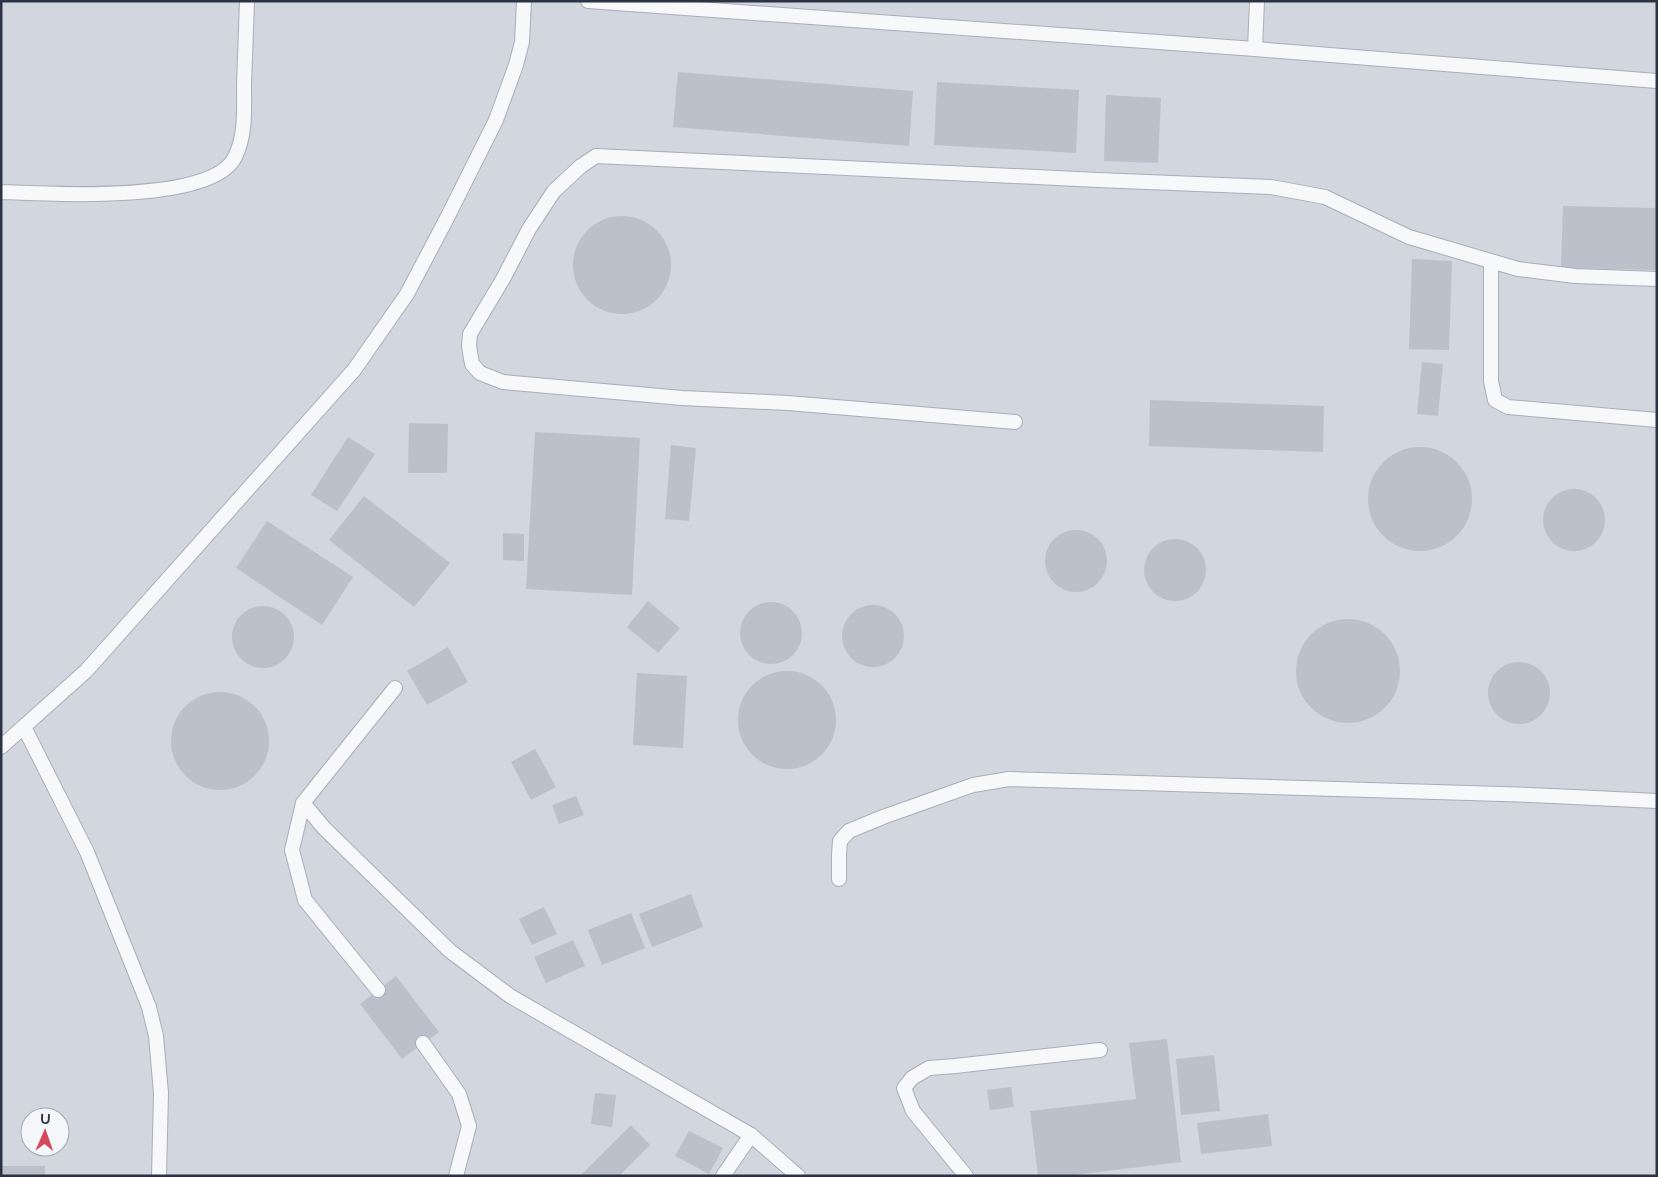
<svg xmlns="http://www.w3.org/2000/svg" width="1658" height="1177" font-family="Raleway,sans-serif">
  <rect width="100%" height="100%" fill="#e4e7ec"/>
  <path fill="#d2d6de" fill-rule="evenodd" d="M1 1H1657V1176H1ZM30 1117H60V1147H30Z"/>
  <g fill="#bbc0ca">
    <path d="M678 72 913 91 909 146 673 127Z"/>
    <path d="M937 82 1079 90 1076 153 934 145Z"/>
    <path d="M1106 95 1161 98 1158 163 1104 161Z"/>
    <path d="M1563 206 1657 208V270L1561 268Z"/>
    <circle cx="622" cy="265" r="49"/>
    <path d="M1412 259 1452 261 1449 350 1409 349Z"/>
    <path d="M1422 362 1443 364 1438 416 1417 414Z"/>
    <path d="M1150 400 1324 406 1323 452 1149 446Z"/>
    <path d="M409 423 448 424 447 473H408Z"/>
    <path d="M535 432 640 438 632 595 526 589Z"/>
    <path d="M348 437 375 454 337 511 311 495Z"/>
    <path d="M671 445 696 448 689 521 665 519Z"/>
    <circle cx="1420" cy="499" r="52"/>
    <circle cx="1574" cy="520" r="31"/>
    <path d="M364 496 450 563 414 607 329 540Z"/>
    <path d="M267 521 353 577 322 625 236 568Z"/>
    <circle cx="1076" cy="561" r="31"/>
    <path d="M503 533 524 534V561L503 560Z"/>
    <circle cx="1175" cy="570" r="31"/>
    <path d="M648 601 680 628 658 653 627 627Z"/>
    <circle cx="771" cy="633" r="31"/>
    <circle cx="873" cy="636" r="31"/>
    <circle cx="263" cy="637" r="31"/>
    <circle cx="1348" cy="671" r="52"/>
    <path d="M448 647 468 682 427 705 407 671Z"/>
    <circle cx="1519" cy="693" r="31"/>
    <circle cx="787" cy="720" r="49"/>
    <path d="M637 673 687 676 683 748 633 745Z"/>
    <circle cx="220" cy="741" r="49"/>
    <path d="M535 749 556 787 531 800 511 762Z"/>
    <path d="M576 796 584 815 559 824 552 805Z"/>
    <path d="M691 894 703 927 652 947 639 914Z"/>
    <path d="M544 907 557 934 532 945 519 919Z"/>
    <path d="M631 913 645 948 602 965 588 930Z"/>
    <path d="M573 940 585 966 546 983 534 957Z"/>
    <path d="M396 976 439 1032 402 1059 360 1004Z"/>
    <path d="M1167 1039 1181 1162 1065 1176H1038L1030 1111 1136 1099 1129 1043Z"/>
    <path d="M1214 1055 1220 1111 1181 1115 1176 1059Z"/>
    <path d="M1011 1087 1014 1107 990 1110 987 1090Z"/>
    <path d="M595 1093 616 1095 612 1127 591 1124Z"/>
    <path d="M1268 1114 1272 1146 1201 1154 1197 1123Z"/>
    <path d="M631 1125 650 1145 619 1176H580Z"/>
    <path d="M689 1131 723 1148 709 1174 675 1156Z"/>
    <rect x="1" y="1166" width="44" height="10"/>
  </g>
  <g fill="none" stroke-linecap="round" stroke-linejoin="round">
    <g stroke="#a9aeb7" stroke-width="16">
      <g id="lane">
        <path d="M588 1 1255 49 1657 81"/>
        <path d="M1255 49 1257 1"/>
        <path d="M1 192C48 194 212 204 235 157 246 135 244 109 244 85 245 57 246 29 247 1"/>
        <path d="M1491 262V381L1495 400 1508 407 1657 420"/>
        <path d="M1015 422 788 403 682 398 503 382 480 373 472 364 469 346 470 334 503 279 529 229 554 191 581 166 596 156 1098 180 1271 187 1325 197 1409 237 1518 269 1575 276 1657 279"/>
        <path d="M24 727 87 852 149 1007 156 1036 161 1093 159 1176"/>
        <path d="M1 747 86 671 354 370 407 294 447 218 496 120 516 65 522 42 524 1"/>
        <path d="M303 803 324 828 450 951 510 996 751 1135 798 1176"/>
        <path d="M839 879V855L840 841 849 831 883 817 973 785 1009 779 1531 795 1657 801"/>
        <path d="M378 990 305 900 292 850 303 803 395 688"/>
        <path d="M423 1043 459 1094 469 1126 456 1176"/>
        <path d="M723 1176 751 1135"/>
        <path d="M966 1176 913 1111 904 1088 912 1078 929 1068 955 1066 1100 1050"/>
      </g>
    </g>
    <use href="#lane" stroke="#f7f8fa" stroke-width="14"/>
  </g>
  <rect width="1658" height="1177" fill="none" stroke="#2b3445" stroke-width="5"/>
  <g transform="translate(45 1132) rotate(2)"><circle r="24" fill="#f4f6f9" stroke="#a4a8b1"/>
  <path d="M0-4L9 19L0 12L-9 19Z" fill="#d1495b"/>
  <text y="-8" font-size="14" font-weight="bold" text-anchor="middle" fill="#2b3445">U</text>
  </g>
</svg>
